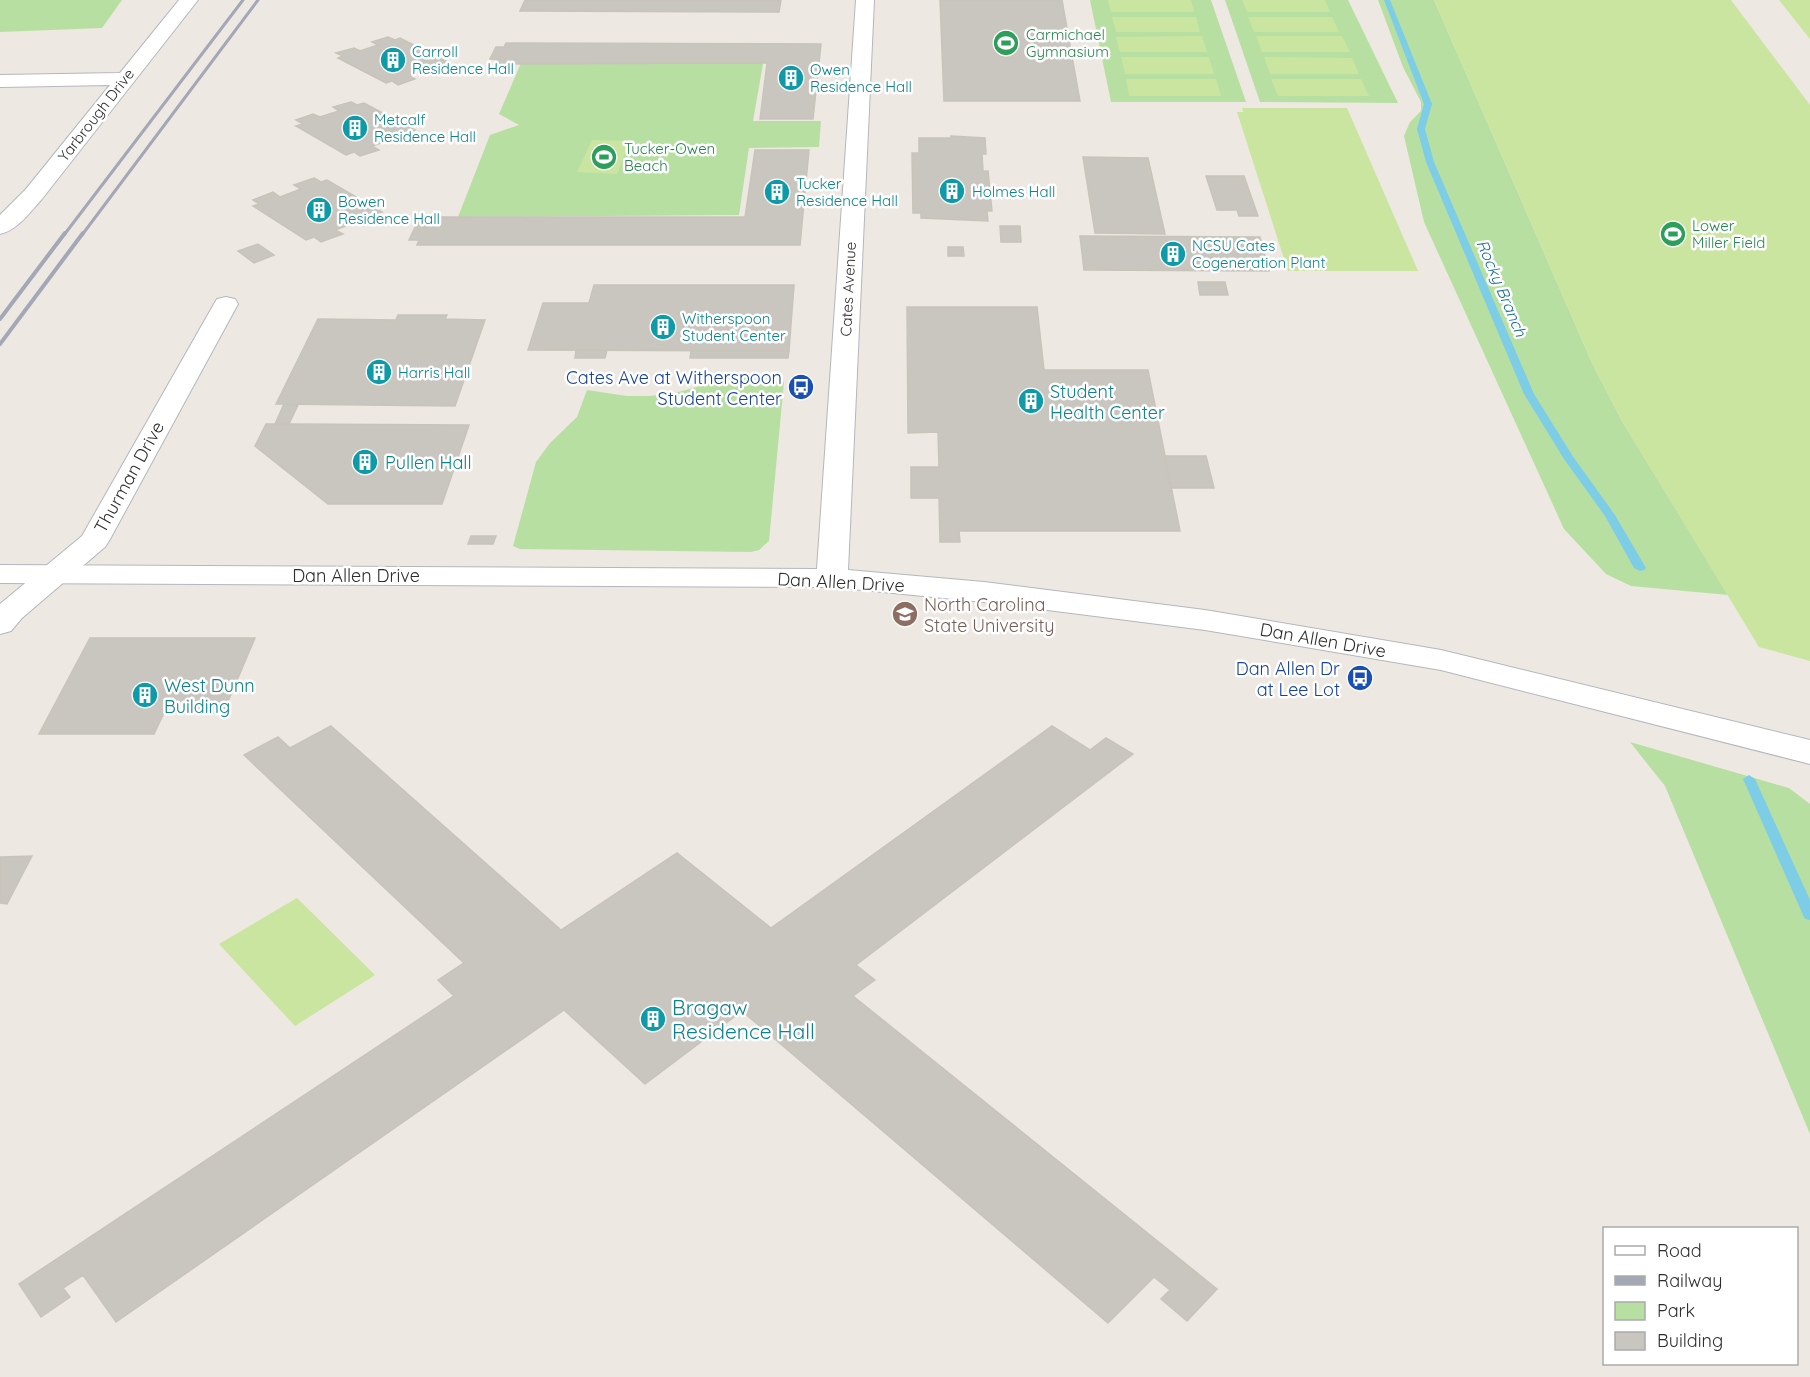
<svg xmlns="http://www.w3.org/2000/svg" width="1810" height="1377" font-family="Quicksand,sans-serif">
  <rect width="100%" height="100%" fill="#ede8e1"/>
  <g fill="#b8dfa2">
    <path d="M0 0H122L102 28 0 32Z"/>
    <path d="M1090 0H1211L1246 102H1111Z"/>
    <path d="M1225 0H1348L1398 103 1260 102Z"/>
    <path d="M1378 0H1434L1592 363 1622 421 1728 595 1631 586 1606 574 1564 529 1424 222 1404 136 1410 122 1421 111V102L1403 67Z"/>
    <path d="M521 63 763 64 753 121H821L819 147 749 148 739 215 458 217 490 135 519 125 499 114Z"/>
    <path d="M737 374H754V380L759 383 784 382 769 541 759 550 751 552 520 549 513 546 536 462 550 443 577 417 587 390 627 396H649L675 393 711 383 734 382Z"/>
    <path d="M1630 742 1789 788 1810 804V1134L1665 786Z"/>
  </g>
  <g fill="#c9e59f">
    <path d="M1108 0H1191L1194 12H1111Z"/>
    <path d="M1242 0H1325L1330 12H1247Z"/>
    <path d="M1434 0H1731L1810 105V661L1759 647 1622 421 1592 363Z"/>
    <path d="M1779 0H1810V39Z"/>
    <path d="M1112 17H1196L1200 32H1116Z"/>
    <path d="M1248 17H1332L1339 32H1254Z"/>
    <path d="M1202 36 1207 52H1120L1116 37Z"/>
    <path d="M1256 36H1342L1350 52H1262Z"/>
    <path d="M1121 57H1209L1214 74H1125Z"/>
    <path d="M1264 57 1352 58 1359 74H1270Z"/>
    <path d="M1126 79H1216L1221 96H1129Z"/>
    <path d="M1271 79H1361L1369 96H1278Z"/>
    <path d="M1242 108H1347L1418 271H1288L1237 112H1243Z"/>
    <path d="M592 140 630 141 617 174 577 172Z"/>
    <path d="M297 898 375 975 295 1026 219 944Z"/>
  </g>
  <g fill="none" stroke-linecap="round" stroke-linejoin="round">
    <g fill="#7dcde6" fill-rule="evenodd">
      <path d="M1384 0H1390L1432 104 1425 129 1434 162 1534 394 1574 458 1615 515 1646 568 1644 570 1640 571 1634 568 1605 516 1564 459 1524 394 1426 162 1417 129 1424 104Z"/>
      <path d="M1749 775 1755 779 1810 900V920L1805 919 1803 915 1743 779Z"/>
    </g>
  </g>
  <g fill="#c9c6bf" stroke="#c9c4ba" stroke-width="1.5">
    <path d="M525 0H781L779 12 520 11Z"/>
    <path d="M940 0H1062L1080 101H944Z"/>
    <path d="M388 37 395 40 400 38 448 62 442 64 449 68 434 73 428 70 409 76 415 79 398 85 392 81 386 83 338 58 343 56 336 53 354 48 360 51 378 45 372 42Z"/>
    <path d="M506 43 821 44 813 119H760L767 63 497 64 498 60 490 59 496 47H504Z"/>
    <path d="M351 102 357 105 364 103 415 130 409 133 416 137 399 143 392 139 372 146 379 150 360 156 354 152 346 155 296 126 303 124 296 120 313 114 320 117 339 111 333 107Z"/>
    <path d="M951 136 985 138 986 154H982L983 171H988L992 211H987L988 221 921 218V213H913L912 153H919V138H951Z"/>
    <path d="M755 150H809L800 245H417L419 240H409L418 221H427L429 217H745Z"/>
    <path d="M1083 157 1148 158 1165 234 1095 233Z"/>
    <path d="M1206 176H1244L1258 216H1239L1237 210H1217Z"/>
    <path d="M314 178 321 182 327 180 382 212 375 214 383 219 364 226 357 222 335 230 343 234 321 242 314 237 306 240 253 206 259 204 253 200 273 192 280 197 301 189 294 185Z"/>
    <path d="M1000 226H1020L1021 242H1001Z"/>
    <path d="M1080 236 1260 237 1269 271 1084 270Z"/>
    <path d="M258 244 274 255 254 263 238 251Z"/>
    <path d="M948 247H963L964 256H948Z"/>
    <path d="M1198 282H1225L1228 295H1200Z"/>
    <path d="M594 285H794L789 351 528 350 543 303H589Z"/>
    <path d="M907 307H1037L1044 370H1148L1180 531H959L960 542H940L939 498H911V467H939L938 432 908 433Z"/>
    <path d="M398 315H447L445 319 485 320 455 406 276 404 318 319 396 320Z"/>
    <path d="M576 350H607L605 358H575Z"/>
    <path d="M691 351H789L788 358H690Z"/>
    <path d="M284 404 298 405 289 424H275Z"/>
    <path d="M266 424H289L469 425 442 504H328L255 446Z"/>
    <path d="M1164 456H1206L1214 488H1171Z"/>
    <path d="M471 536H496L493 544H468Z"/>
    <path d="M90 638H255L223 713H164L154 734H39Z"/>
    <path d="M331 726 561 930 677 853 771 928 1052 726 1090 750 1106 738 1133 754 856 965 875 980 853 996 1217 1289 1187 1321 1161 1299 1170 1290 1154 1277 1108 1323 742 1011 645 1084 564 1010 116 1322 83 1275 63 1288 70 1297 41 1317 19 1284 454 996 438 980 464 963 244 755 278 737 290 748Z"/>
    <path d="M32 856 7 904 0 903V857Z"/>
  </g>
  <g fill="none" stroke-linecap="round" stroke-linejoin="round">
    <g stroke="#b4b7bf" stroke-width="2">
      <g id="minor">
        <path d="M179 0H198L42 199C30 212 18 230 0 234V215L26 189 110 85 0 87V75L120 73Z"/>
        <path d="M226 297 235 299 238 304 109 541 105 547 22 618 11 631 0 634V604L82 536 214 304 217 299Z"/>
      </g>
    </g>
    <g stroke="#b4b7bf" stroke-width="2">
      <path id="tertiary" d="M856 0H874L848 570 984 582 1205 610 1441 650 1810 740V764L1441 670 1205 630 984 602 832 587 0 583V565L817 569Z"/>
    </g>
    <use href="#minor" fill="#fff" fill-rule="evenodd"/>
    <use href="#tertiary" fill="#fff" fill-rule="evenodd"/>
    <g stroke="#a4a7b6" stroke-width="3">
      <path d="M64 235 243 0"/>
      <path d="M82 235 258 0"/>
    </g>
    <g stroke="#a4a7b6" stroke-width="4">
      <path d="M0 319 65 233"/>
      <path d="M0 344 83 233"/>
    </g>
  </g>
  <defs>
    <g id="stadium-disc" transform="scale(1.35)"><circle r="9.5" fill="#2e9e5b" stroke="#fff"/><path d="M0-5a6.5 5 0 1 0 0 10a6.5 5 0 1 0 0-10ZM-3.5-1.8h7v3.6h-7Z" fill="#fff"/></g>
    <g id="building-disc" transform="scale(1.35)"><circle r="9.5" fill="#0f9aa8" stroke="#fff"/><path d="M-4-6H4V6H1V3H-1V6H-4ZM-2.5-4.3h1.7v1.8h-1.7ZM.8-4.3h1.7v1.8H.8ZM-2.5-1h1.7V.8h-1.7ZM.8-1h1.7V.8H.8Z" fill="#fff"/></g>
    <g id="bus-disc" transform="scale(1.35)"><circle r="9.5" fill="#1a4fb4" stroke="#fff"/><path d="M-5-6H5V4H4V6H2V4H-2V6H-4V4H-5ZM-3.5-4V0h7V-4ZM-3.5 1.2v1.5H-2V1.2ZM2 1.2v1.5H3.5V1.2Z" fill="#fff"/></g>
    <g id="university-disc" transform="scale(1.35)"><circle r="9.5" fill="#8d6e63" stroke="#fff"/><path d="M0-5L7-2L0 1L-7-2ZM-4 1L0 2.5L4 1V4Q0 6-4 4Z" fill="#fff"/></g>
  </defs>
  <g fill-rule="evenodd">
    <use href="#stadium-disc" x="1006" y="43"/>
    <use href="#building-disc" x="393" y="60"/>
    <use href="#building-disc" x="791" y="78"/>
    <use href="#building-disc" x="355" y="128"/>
    <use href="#stadium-disc" x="604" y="157"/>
    <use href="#building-disc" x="952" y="191"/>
    <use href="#building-disc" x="777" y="192"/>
    <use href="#building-disc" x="319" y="210"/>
    <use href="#stadium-disc" x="1673" y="234"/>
    <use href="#building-disc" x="1173" y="254"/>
    <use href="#building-disc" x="663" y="327"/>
    <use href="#building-disc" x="379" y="372"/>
    <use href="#bus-disc" x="801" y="387"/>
    <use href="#building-disc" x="1031" y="401"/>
    <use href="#building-disc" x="365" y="462"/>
    <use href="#university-disc" x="905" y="614"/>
    <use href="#bus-disc" x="1360" y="678"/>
    <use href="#building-disc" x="145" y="695"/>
    <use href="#building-disc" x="653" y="1019"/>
  </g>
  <g text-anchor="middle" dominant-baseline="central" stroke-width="5" stroke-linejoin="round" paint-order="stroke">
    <g font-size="15" fill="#27864d" stroke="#fff" text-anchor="start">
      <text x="1026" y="34">Carmichael<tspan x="1026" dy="17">Gymnasium</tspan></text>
      <text x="624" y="148">Tucker-Owen<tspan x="624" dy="17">Beach</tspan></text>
      <text x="1692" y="225">Lower<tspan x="1692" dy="17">Miller Field</tspan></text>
    </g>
    <g font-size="15" fill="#0d838f" stroke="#fff" text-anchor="start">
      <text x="412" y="51">Carroll<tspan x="412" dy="17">Residence Hall</tspan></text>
      <text x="810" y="69">Owen<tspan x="810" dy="17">Residence Hall</tspan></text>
      <text x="374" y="119">Metcalf<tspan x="374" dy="17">Residence Hall</tspan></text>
      <text x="796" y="183">Tucker<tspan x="796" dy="17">Residence Hall</tspan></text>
      <text x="972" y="191">Holmes Hall</text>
      <text x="338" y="201">Bowen<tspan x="338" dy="17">Residence Hall</tspan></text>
      <text x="1192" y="245">NCSU Cates<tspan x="1192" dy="17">Cogeneration Plant</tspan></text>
      <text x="682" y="318">Witherspoon<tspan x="682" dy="17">Student Center</tspan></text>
      <text x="398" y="372">Harris Hall</text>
    </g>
    <g font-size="15" fill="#2d2d2d" stroke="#fff">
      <text transform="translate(96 115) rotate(-52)">Yarbrough Drive</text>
      <text transform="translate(848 289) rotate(-87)">Cates Avenue</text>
    </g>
    <g font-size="16" font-style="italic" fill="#186e96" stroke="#fff">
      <text transform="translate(1502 288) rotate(67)">Rocky Branch</text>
    </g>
    <g font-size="18" fill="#164399" stroke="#fff" text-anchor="end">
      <text x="782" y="377">Cates Ave at Witherspoon<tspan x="782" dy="21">Student Center</tspan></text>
      <text x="1340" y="668">Dan Allen Dr<tspan x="1340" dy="21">at Lee Lot</tspan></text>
    </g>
    <g font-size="18" fill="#0d838f" stroke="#fff" text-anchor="start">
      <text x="1050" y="391">Student<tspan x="1050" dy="21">Health Center</tspan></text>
      <text x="385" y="462">Pullen Hall</text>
      <text x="164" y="685">West Dunn<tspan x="164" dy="21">Building</tspan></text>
    </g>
    <g font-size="18" fill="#2d2d2d" stroke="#fff">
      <text transform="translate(129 477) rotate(-61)">Thurman Drive</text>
      <text x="356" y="575">Dan Allen Drive</text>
      <text transform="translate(841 582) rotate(3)">Dan Allen Drive</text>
      <text transform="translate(1323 640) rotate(10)">Dan Allen Drive</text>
    </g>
    <g font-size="18" fill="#785e54" stroke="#fff" text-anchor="start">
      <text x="924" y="604">North Carolina<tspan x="924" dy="21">State University</tspan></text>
    </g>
    <g font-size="21" fill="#0d838f" stroke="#fff" text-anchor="start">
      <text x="672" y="1007">Bragaw<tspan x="672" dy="24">Residence Hall</tspan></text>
    </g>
  </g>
  <rect x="1603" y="1227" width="195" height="138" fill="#ffffff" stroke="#ababab" stroke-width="1.5"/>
  <rect x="1615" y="1246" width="30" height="9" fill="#ffffff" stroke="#ababab" stroke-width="1.5"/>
  <text x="1657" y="1257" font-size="18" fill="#2d2d2d">Road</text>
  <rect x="1615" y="1276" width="30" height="9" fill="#a4a7b6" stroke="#ababab" stroke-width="1.5"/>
  <text x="1657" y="1287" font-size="18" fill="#2d2d2d">Railway</text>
  <rect x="1615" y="1302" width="30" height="18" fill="#b8dfa2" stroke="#ababab" stroke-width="1.5"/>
  <text x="1657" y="1317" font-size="18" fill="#2d2d2d">Park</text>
  <rect x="1615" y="1332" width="30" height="18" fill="#c9c6bf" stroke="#ababab" stroke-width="1.5"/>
  <text x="1657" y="1347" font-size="18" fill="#2d2d2d">Building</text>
</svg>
